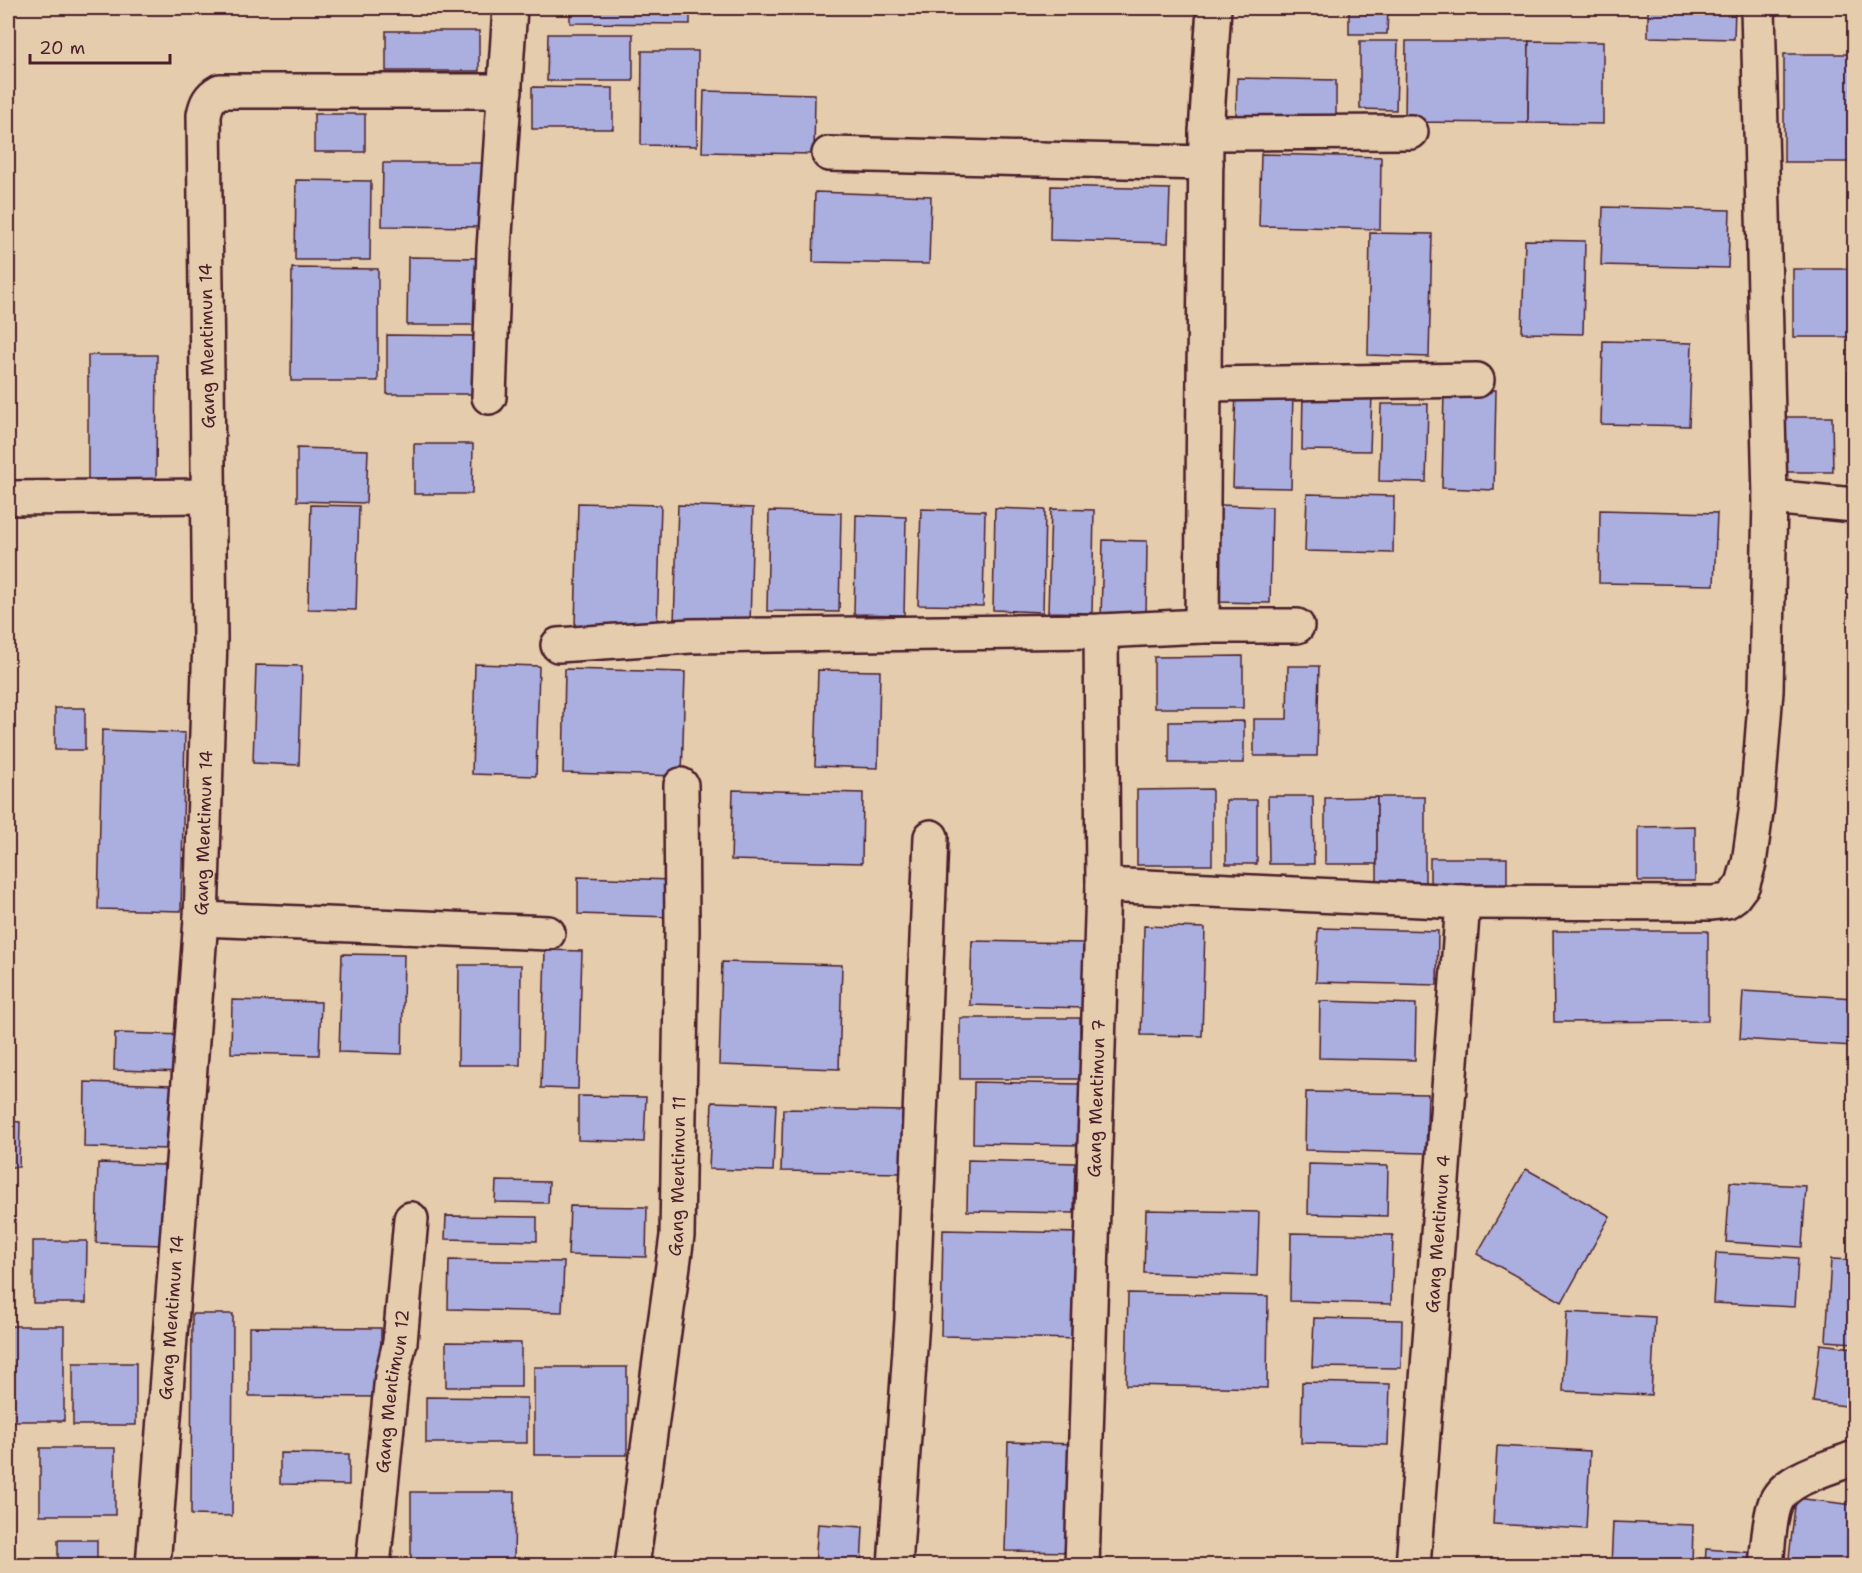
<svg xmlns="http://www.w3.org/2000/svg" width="1862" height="1573" font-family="'Shantell Sans',sans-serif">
  <rect width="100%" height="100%" fill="#e4ccac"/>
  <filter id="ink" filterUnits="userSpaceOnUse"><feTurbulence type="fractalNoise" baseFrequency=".0167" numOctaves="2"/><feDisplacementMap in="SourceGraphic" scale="12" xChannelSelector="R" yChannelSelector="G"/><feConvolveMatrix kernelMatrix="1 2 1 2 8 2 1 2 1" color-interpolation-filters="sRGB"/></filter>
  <g filter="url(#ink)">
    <g fill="#aaafdf" stroke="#4a1f2b" stroke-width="1.5">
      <path d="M570 8H690V24L570 23Z"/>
      <path d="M1280 8H1388L1387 34H1349V11L1280 10Z"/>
      <path d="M1648 8H1735L1734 39 1648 37Z"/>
      <rect x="386" y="31" width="93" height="40"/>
      <path d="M548 34H633V81H547Z"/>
      <path d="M1360 41H1398L1396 110 1360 109Z"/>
      <path d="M1406 41H1529L1528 123 1405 122Z"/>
      <path d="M1529 41 1603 42V124L1528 123Z"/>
      <path d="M642 51H698L697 146 641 145Z"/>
      <rect x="1784" y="54" width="70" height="108"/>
      <path d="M1237 78 1336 80V120L1236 118Z"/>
      <path d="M532 87 613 88V129H532Z"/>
      <path d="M704 91 815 94 814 154 702 152Z"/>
      <rect x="314" y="114" width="51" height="38"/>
      <path d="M1261 154 1381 157 1380 229 1259 226Z"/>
      <path d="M383 163H489L488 227 382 226Z"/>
      <path d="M296 180 371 181 370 260H295Z"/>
      <path d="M1051 186 1170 189 1168 243 1050 240Z"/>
      <path d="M815 192 931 196 929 264 813 262Z"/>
      <path d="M1603 207 1730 210 1728 268 1601 265Z"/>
      <path d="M1370 233 1432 234 1429 357 1368 355Z"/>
      <path d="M1525 240 1585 241 1583 334 1522 333Z"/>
      <path d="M408 257 479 258 478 325H407Z"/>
      <path d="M292 268 378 269V381H291Z"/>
      <rect x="1793" y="269" width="61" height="68"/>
      <path d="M387 335 477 336V394H387Z"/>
      <path d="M1603 341 1692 343 1689 426 1601 424Z"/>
      <path d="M88 355H157L156 481H88Z"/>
      <rect x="1848" y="372" width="6" height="97"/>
      <path d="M1236 388 1293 390 1291 488 1233 487Z"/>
      <path d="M1444 389 1496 390 1494 490 1442 488Z"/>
      <path d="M1303 391 1372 393 1370 451 1302 450Z"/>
      <path d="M1381 404H1428L1426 482 1379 481Z"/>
      <path d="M1778 417H1832L1833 472H1778Z"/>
      <path d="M414 444H473L472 494H414Z"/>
      <path d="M297 448 368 450 366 503 297 501Z"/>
      <path d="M1307 494 1394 496 1393 553 1305 551Z"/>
      <path d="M578 503 661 505 657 629 575 627Z"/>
      <path d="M311 505 359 506 356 610 308 609Z"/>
      <path d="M678 505 753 508 750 625 674 623Z"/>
      <path d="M1219 505 1272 507 1270 603 1217 602Z"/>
      <path d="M995 508 1045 510 1043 612 993 610Z"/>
      <path d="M921 509 985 511 983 606 918 605Z"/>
      <path d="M1051 509 1094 510 1092 613 1048 612Z"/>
      <path d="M1600 510 1717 513 1714 585 1599 583Z"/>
      <path d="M769 511 841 513 839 612 767 611Z"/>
      <path d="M856 515 906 517 904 615 854 614Z"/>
      <path d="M1103 540 1147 541 1146 620 1101 619Z"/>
      <path d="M1243 656V708H1154V657Z"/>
      <path d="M475 664 539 666 536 776 472 774Z"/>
      <path d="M256 665 302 666 299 765 253 763Z"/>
      <path d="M1288 666H1319L1317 756H1254V719H1287Z"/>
      <path d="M565 669 685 672 682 776 563 773Z"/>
      <path d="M818 670 880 671 878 768 815 766Z"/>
      <rect x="55" y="708" width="30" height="42"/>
      <path d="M1244 721V763H1169V722Z"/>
      <path d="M102 730 185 733 181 911 98 909Z"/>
      <path d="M1212 789V865H1137V790Z"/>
      <path d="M733 790 863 793 862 863 731 860Z"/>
      <path d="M1268 796H1313L1314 864H1269Z"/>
      <path d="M1377 797V864H1325V798Z"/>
      <rect x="1377" y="797" width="48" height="94"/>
      <rect x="1226" y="800" width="31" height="64"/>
      <path d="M1695 826V881H1638V827Z"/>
      <rect x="1430" y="858" width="77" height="36"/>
      <path d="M578 877 672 880 671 917 578 914Z"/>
      <path d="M1144 926 1205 928 1202 1036 1141 1035Z"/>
      <path d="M1318 928 1438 931 1437 985 1316 982Z"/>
      <path d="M1553 931H1708V1021L1554 1022Z"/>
      <path d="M972 941 1087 943 1086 1008 970 1005Z"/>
      <path d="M545 950 582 951 578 1089 541 1088Z"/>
      <path d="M342 954 404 955 402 1054 339 1052Z"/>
      <path d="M722 962 842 965 839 1069 719 1065Z"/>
      <path d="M459 965H521L520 1065H458Z"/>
      <path d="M1743 991 1854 998 1853 1046 1740 1039Z"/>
      <path d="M232 1000 321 1002 319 1055 231 1053Z"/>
      <path d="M1320 1001 1416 1004 1415 1060 1319 1058Z"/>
      <rect x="960" y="1018" width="120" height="61"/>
      <path d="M115 1033 187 1035 186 1072 114 1070Z"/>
      <path d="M85 1082 172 1085 170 1149 84 1147Z"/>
      <path d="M974 1082 1081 1084 1079 1145 973 1143Z"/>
      <path d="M1306 1092 1428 1094 1426 1153 1305 1150Z"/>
      <path d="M578 1096 646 1097 644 1142 578 1140Z"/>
      <path d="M712 1102 776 1104 773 1171 709 1169Z"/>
      <path d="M783 1109 904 1111 902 1173 781 1171Z"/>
      <path d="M8 1121 20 1122 19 1167H8Z"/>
      <path d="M968 1160 1075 1163 1074 1213 967 1211Z"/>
      <path d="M98 1163 164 1165 163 1245 96 1243Z"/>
      <path d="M1309 1164 1388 1166 1387 1216 1308 1214Z"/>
      <path d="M1526 1169 1610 1216 1562 1302 1477 1254Z"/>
      <path d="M496 1181 549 1182 548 1203 495 1202Z"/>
      <path d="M1730 1182 1806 1186 1802 1247 1726 1242Z"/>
      <path d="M570 1206 647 1207 646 1257 568 1255Z"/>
      <path d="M1146 1210 1259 1212 1257 1276 1144 1273Z"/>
      <path d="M446 1216 537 1217V1241L445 1239Z"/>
      <path d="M943 1230 1084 1233 1081 1339 941 1336Z"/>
      <path d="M1291 1233 1393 1235 1391 1304 1290 1301Z"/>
      <path d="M33 1241H87L86 1303H33Z"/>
      <path d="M1716 1253 1798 1258 1795 1307 1713 1303Z"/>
      <path d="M1831 1259 1854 1260V1343L1826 1341Z"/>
      <path d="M449 1260 564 1262 562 1312 448 1309Z"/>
      <path d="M1128 1293 1268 1296 1267 1388 1126 1385Z"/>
      <path d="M1567 1312 1655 1317 1651 1395 1563 1391Z"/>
      <path d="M192 1314H233L232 1516 191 1515Z"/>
      <path d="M1314 1318 1402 1320 1401 1368 1312 1367Z"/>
      <rect x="8" y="1326" width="56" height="95"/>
      <path d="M249 1327 381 1328V1397L249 1396Z"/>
      <path d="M446 1342 521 1343V1387H446Z"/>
      <path d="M1820 1344 1854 1348V1407L1813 1402Z"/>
      <rect x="73" y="1363" width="63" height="62"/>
      <rect x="534" y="1367" width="93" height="88"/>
      <path d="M1302 1382 1390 1384 1388 1445 1301 1443Z"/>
      <path d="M426 1397 527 1398V1443H426Z"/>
      <path d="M1008 1442 1075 1444 1072 1552 1005 1551Z"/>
      <path d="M1497 1446 1590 1451 1586 1529 1493 1524Z"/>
      <rect x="40" y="1448" width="75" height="67"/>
      <path d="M280 1453 349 1454V1485L280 1484Z"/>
      <path d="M411 1492H515L514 1564 411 1563Z"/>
      <path d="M1796 1498 1854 1505V1566H1788Z"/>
      <path d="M1613 1522 1693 1525 1692 1566H1611Z"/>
      <path d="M818 1524 863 1527 861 1566H815Z"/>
      <rect x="58" y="1540" width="39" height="26"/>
      <path d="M1706 1549 1756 1553 1755 1566H1705Z"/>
      <rect x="8" y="1562" width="35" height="4"/>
    </g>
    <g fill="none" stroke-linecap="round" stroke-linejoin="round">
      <g stroke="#4a1f2b" stroke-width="38">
        <g id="minor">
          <path d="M1206 133 1411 132"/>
          <path d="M829 154 1206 163"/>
          <path d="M1204 384 1477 380"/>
          <path d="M489 397 494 249 510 8"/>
          <path d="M1770 497 1854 505"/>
          <path d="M8 498 208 496"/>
          <path d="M1202 626 1206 133 1214 8"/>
          <path d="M558 645 691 636 1101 631 1202 626H1297"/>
          <path d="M1103 885 1463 902 1712 903 1727 901 1734 896 1743 884 1749 863 1757 805 1766 691 1770 497 1758 8"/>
          <path d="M201 919 548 933"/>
          <path id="s1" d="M153 1566 201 919 210 639 204 115C206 104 209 97 220 91H505"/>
          <path id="s2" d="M373 1566 392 1376 400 1342 411 1219"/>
          <path id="s3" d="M632 1566 677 1236 682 930 681 785"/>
          <path d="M895 1566 912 1320 931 837"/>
          <path id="s4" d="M1082 1566 1103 885 1101 631"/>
          <path id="s5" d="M1413 1566 1463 902"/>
          <path d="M1766 1566C1768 1548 1769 1520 1775 1504 1784 1478 1830 1468 1854 1458"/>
        </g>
      </g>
      <use href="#minor" stroke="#e4ccac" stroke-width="33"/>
    </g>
  </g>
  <g text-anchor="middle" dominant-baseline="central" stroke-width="6" stroke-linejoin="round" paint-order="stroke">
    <g font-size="18" fill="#4a1f2b" stroke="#e4ccac">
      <text transform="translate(207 346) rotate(-91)">Gang Mentimun 14</text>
      <text stroke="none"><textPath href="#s1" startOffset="735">Gang Mentimun 14</textPath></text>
      <text stroke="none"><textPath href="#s4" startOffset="468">Gang Mentimun 7</textPath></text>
      <text stroke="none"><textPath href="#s3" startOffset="393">Gang Mentimun 11</textPath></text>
      <text stroke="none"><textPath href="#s5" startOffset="333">Gang Mentimun 4</textPath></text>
      <text stroke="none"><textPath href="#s1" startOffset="249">Gang Mentimun 14</textPath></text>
      <text stroke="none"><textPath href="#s2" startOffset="176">Gang Mentimun 12</textPath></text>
    </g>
  </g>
  <rect width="1862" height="1573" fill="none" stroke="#e4ccac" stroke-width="30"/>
  <rect x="15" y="15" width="1832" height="1543" fill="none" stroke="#4a1f2b" stroke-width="2" filter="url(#ink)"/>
  <path d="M30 54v9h140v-9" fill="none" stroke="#4a1f2b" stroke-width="3"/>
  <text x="39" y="54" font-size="18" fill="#4a1f2b" stroke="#e4ccac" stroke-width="4.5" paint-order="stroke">20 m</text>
</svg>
